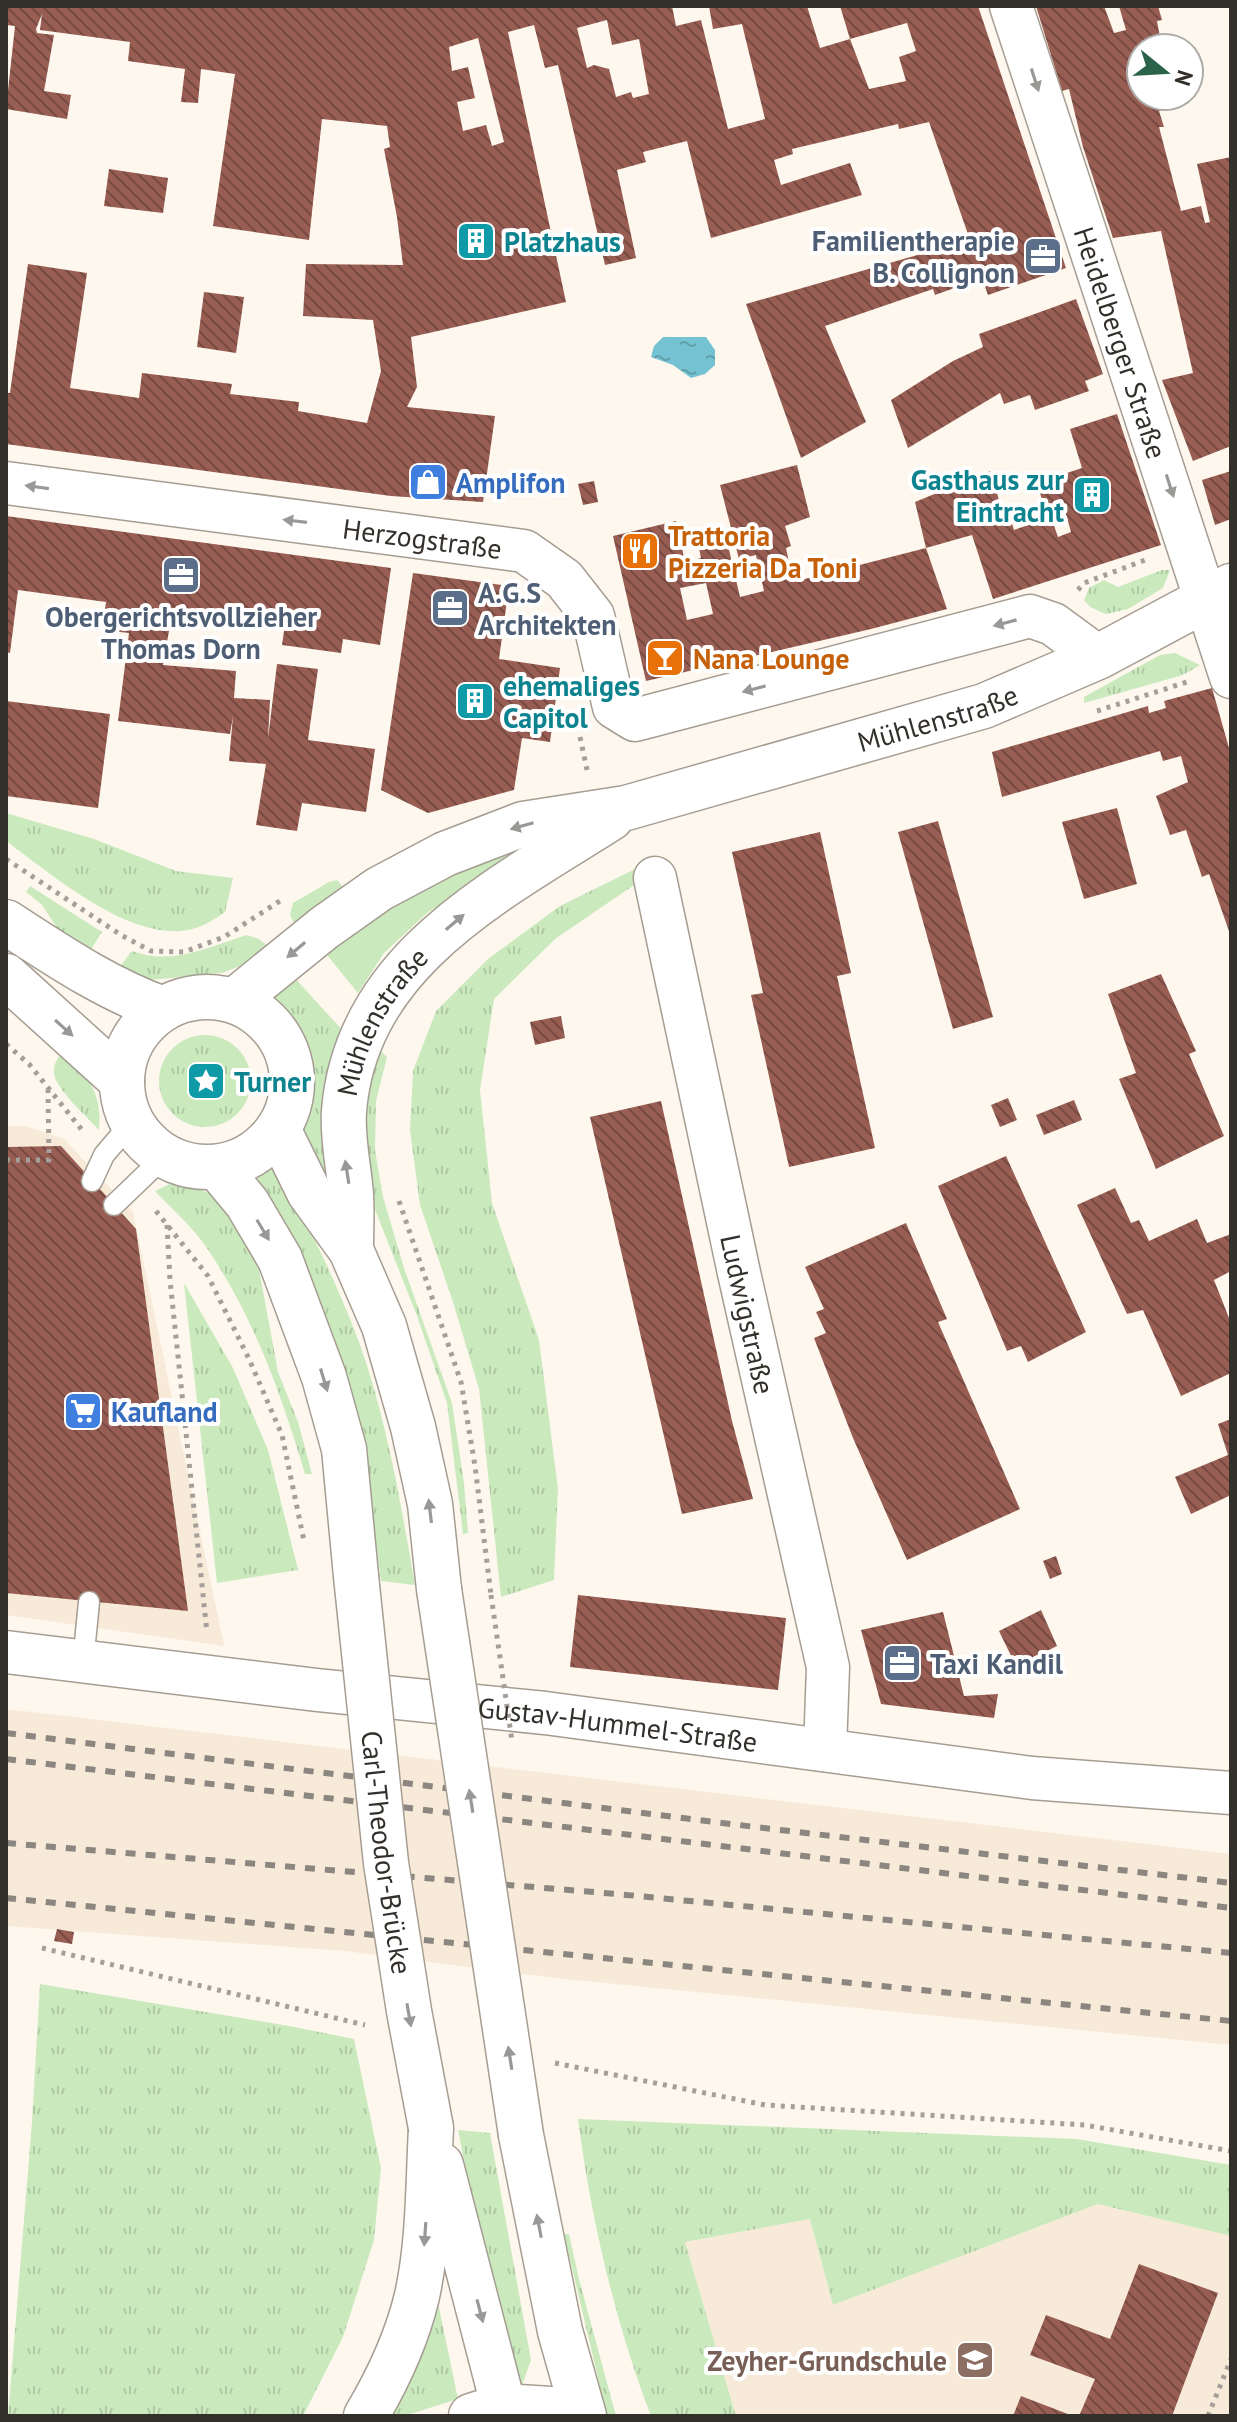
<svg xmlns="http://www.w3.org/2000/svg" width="1237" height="2422" font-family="'PT Sans',sans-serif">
  <defs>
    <pattern id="grass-tufts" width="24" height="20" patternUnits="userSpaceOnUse" patternTransform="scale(2)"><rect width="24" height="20" fill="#caeabe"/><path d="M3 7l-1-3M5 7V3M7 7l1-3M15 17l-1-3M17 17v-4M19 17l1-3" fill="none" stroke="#aec9a3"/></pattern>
    <pattern id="water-ripples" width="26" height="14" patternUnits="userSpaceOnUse" patternTransform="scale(2)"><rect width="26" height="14" fill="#75c3d2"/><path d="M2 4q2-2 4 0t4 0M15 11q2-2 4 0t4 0" fill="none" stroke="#619fab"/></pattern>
    <pattern id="building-back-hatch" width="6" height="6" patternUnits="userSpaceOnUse" patternTransform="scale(2)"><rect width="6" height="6" fill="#995e53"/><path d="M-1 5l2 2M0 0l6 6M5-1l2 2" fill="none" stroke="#764a42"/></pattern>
  </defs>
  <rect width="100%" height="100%" fill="#fef7ee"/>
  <g fill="#f8ead8">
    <path d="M6 1126H26L64 1139 133 1212 224 1646 6 1615Z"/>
    <path d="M6 1709 1231 1854V2045L555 1978 345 1951 6 1926Z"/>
    <path d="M1098 2204 1231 2236V2416H736L685 2242 810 2219 833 2305Z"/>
  </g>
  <g fill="url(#grass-tufts)">
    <path d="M1162 570H1170L1163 588 1128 609 1106 614 1090 607 1084 600 1089 588 1104 580 1118 587Z"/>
    <path d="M1175 653 1200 665 1183 675 1084 703V697L1160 655Z"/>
    <path d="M6 813 94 839 176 871 233 878 225 912C211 922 197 930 180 931 122 935 51 874 6 841Z"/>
    <path d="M641 866 643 879 555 939 494 999 480 1090 492 1203 539 1340 558 1489 554 1580 501 1597 479 1389 453 1302 420 1205 410 1130 413 1071 436 1011 488 959 560 906Z"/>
    <path d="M337 880 343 887V895L297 929 290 915 293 903 329 882Z"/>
    <path d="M30 886 102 932 88 954 59 931 42 905 26 892Z"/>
    <path d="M247 935 259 939 269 947 248 963 222 973 149 980 118 969 132 951C172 966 208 947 247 935Z"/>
    <path d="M292 975 344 1032 335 1196C327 1182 308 1156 305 1141 303 1127 308 1112 311 1098 318 1059 299 1026 273 998L274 991Z"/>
    <circle cx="205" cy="1081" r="46"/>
    <path d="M378 1048 387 1057 376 1101 375 1150 383 1197 404 1268 452 1403 464 1483 468 1533 463 1534 447 1403 417 1316 372 1202 363 1151V1097Z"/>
    <path d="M63 1050C87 1075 103 1093 99 1130 88 1118 56 1089 54 1074 53 1064 58 1058 63 1050Z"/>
    <path d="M272 1168 280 1171C309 1227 337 1283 359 1342 387 1420 401 1504 415 1585L381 1581 369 1492 281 1217 257 1178Z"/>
    <path d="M170 1184H185L209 1193 223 1204 258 1264 278 1372 298 1422 312 1474H305C281 1393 251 1309 201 1240 188 1223 170 1207 155 1191Z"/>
    <path d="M184 1283 233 1368 268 1450 298 1570 217 1583Z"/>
    <path d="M40 1984 289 2026 354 2039 381 2168 374 2240 343 2337 303 2416H8L32 2122Z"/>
    <path d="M578 2119 1077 2139 1231 2165V2236L1098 2204 833 2305 810 2219 685 2242 736 2416H651C615 2322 591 2219 578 2119Z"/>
    <path d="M458 2130 490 2133 531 2360 519 2394 479 2236Z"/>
    <path d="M564 2234H569L579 2279 616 2416H607Z"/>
    <path d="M437 2298 458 2399 404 2416H386Z"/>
  </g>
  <path fill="#caeabe" d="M533 843 427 913 384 953 358 993 322 949 428 880Z"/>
  <path fill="url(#water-ripples)" d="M663 337H706L715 350V365L705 374 691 378 673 365 651 357 654 346Z"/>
  <g fill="url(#building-back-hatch)" fill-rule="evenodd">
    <path d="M6 6H672L676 26 701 20 728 129 765 119 742 24 713 29 709 6H807L820 48 850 39 869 89 906 81 899 57 916 51 907 23 850 39 840 6H978L1066 268 988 295 982 278 935 295 933 289 825 326 866 422 801 458 746 304 970 240 929 122 899 129 898 124 792 149 793 154 774 160 781 185 850 163 862 195 711 238 687 141 643 152 646 162 617 170 636 258 605 265 558 65 545 68 534 25 508 32 566 302 411 337 417 387 407 407 495 416 483 502 391 496 6 444V393H10L28 264 87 273 70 388 139 398 142 373 232 384 230 394 299 402 298 411 367 423 381 371 373 320 303 316 306 264 403 265 397 217 384 149 390 147 387 126 322 119 309 240 213 226 235 74 201 69 198 103 181 102 185 69 128 61 130 42 40 30 42 14 36 29 37 33 54 35 44 91 71 95 67 119 6 109 15 26 6 25ZM607 20 612 45 639 39 649 94 633 98 631 92 616 97 609 69 594 65 587 68 577 28ZM478 38 504 142 492 146 486 125 463 131 457 102 475 98 468 67 452 71 449 47Z"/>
    <path d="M1036 6H1104L1114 33 1126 30 1119 6H1158L1162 20 1157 21 1162 48H1141V96H1173L1175 106 1159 111 1164 127H1159L1181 211 1201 206 1205 223 1210 222 1197 164 1231 157V446L1193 461 1162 380 1193 373 1161 231 1113 238 1083 147 1069 89 1062 91Z"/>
    <path d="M109 169 168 178 163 213 104 206Z"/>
    <path d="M204 292 244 297 236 353 197 347Z"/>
    <path d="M1076 299 1103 374 1085 381 1089 391 1035 410 1030 395 1004 404 1000 393 908 448 891 400 953 361 983 347 979 334Z"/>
    <path d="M1117 414 1161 545 993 599 972 535 926 548 915 502 990 471 1005 519 1010 517 1014 530 1051 517 1058 537 1071 532 1064 507 1046 513 1037 483 1082 468 1070 429Z"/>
    <path d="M797 465 810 517 785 526 791 546 786 548 793 582 926 548 947 609 871 629 646 681 613 536 676 521 685 562 701 558 699 548 727 541 740 597 764 591 756 555 739 559 720 485ZM706 583 713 614 687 620 680 588Z"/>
    <path d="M1231 471V519L1215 525 1202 480Z"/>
    <path d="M594 481 598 502 583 505 578 484Z"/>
    <path d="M6 516 391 568 380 645 343 639 341 653 282 645 285 624 173 608 163 665 236 671 234 698 270 700 268 739 277 664 318 669 308 740 375 749 366 812 302 803 297 831 256 825 266 764 229 761 233 716 230 734 118 721 129 633 102 630 106 602 18 590 10 653 6 652Z"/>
    <path d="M413 573 509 586 499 659 560 668 550 742 522 738 514 790 428 813 381 790Z"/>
    <path d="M1212 688 1231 755V937L1209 874 1202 877 1186 830 1170 835 1156 796 1188 782 1181 756 1163 761 1160 751 1002 797 992 752 1148 706 1149 713 1166 708 1164 701Z"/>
    <path d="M6 701 110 714 98 808 6 796Z"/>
    <path d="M1117 808 1137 884 1084 899 1062 822Z"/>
    <path d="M938 821 993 1017 953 1029 898 832Z"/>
    <path d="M820 832 851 973 837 976 875 1148 789 1167 751 995 763 993 732 852Z"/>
    <path d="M1161 974 1196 1051 1189 1054 1224 1136 1156 1169 1119 1079 1136 1073 1108 994Z"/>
    <path d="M561 1016 565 1038 535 1045 530 1022Z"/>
    <path d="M1008 1098 1017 1120 1000 1127 991 1105Z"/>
    <path d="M1074 1100 1082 1120 1044 1135 1036 1115Z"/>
    <path d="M661 1101 732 1421 753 1499 682 1514 590 1117Z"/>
    <path d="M61 1146 136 1229 188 1611 6 1593V1147Z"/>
    <path d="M1006 1156 1086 1332 1028 1362 1021 1346 1007 1351 938 1186Z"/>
    <path d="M1115 1188 1131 1223 1139 1220 1149 1241 1197 1219 1207 1243 1231 1234V1271L1214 1280 1231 1323V1373L1181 1396 1143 1310 1127 1314 1077 1205Z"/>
    <path d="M906 1223 947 1319 938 1322 1020 1509 907 1560 853 1438 814 1338 826 1333 816 1312 824 1309 805 1267Z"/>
    <path d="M1231 1419V1495L1191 1514 1175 1477 1228 1455 1218 1424Z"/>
    <path d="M1056 1556 1062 1574 1050 1579 1043 1561Z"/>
    <path d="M578 1595 786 1618 778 1690 570 1667Z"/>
    <path d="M1041 1610 1057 1646 1016 1666 999 1631Z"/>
    <path d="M943 1612 964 1696 998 1694 994 1718 881 1704 861 1630Z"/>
    <path d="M57 1929 74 1932 72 1944 54 1941Z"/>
    <path d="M1139 2264 1218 2293 1172 2416H1079L1095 2379 1030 2355 1046 2315 1110 2339Z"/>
    <path d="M1021 2396 1073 2416H1013Z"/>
  </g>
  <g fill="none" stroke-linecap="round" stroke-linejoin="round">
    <g stroke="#a69d92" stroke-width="23">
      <g id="lane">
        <path d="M92 1181 104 1155 132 1122"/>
        <path d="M114 1205 165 1156"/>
        <path d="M83 1662 89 1602"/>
      </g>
    </g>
    <g stroke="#a69d92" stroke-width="45">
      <g id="street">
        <path id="s1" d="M1011 6 1231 677"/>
        <path id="s2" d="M6 483 524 551 564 579 593 616 614 707 635 720 1030 616 1053 624 1098 657"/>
        <path id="s3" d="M655 878 739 1273 828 1667 825 1750"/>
        <path id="s4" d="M6 1652 317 1690 545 1713 1032 1778 1231 1793"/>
      </g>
    </g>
    <g stroke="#a69d92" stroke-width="47">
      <g id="secondary">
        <path d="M6 922C57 955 105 988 163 1009"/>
        <path d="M6 976 122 1081"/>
        <circle cx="207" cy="1082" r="85"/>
        <path id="s5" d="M234 1001 324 928 379 889 445 854 523 824 626 808 984 706 1098 657 1231 586"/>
        <path d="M278 1129 309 1192 351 1250 384 1326 413 1427 430 1504 439 1589"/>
        <path d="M217 1167 247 1203 280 1259 324 1377 344 1449 356 1576"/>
        <path id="s6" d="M351 1250C351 1232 352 1213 351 1195 349 1167 342 1140 344 1111 356 960 498 890 611 818"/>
        <path d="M521 2135 560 2331 584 2416"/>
        <path d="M441 2165 506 2416"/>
        <path d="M366 2416C388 2379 407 2338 417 2296 429 2241 428 2183 431 2128"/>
        <path d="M471 2416 503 2406 582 2411"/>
      </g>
    </g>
    <g stroke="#a59f99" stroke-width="5" stroke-dasharray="4 6" stroke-linecap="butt">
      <path d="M1078 590 1084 583 1148 559"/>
      <path d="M1097 711 1187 682"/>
      <path d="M580 737 587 770"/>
      <path d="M6 859 121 935 151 951 184 952 224 937 283 899"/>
      <path d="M6 1044 29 1064 82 1130"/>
      <path d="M6 1160H49L48 1090"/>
      <path d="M399 1201 461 1382 475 1466 491 1595"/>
      <path d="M156 1211 208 1276 249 1359 282 1435 304 1541"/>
      <path d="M167 1225 170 1280 207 1633"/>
      <path d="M42 1948 365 2025"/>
      <path d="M555 2063 765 2105 1085 2125 1231 2151"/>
      <path d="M1208 2416 1231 2359"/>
    </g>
    <use href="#lane" stroke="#fff" stroke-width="20"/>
    <use href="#street" stroke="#fff" stroke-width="42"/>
    <use href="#secondary" stroke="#fff" stroke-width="44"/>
    <g stroke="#8b8680" stroke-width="6" stroke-dasharray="10 10" stroke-linecap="butt">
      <path d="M6 1733 755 1827 1231 1883"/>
      <path d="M6 1759 1231 1908"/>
      <path d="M6 1843 617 1894 1231 1953"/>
      <path d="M6 1898 1231 2021"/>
    </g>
    <g stroke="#a69d92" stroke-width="47" stroke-linecap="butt">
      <g id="secondary-bridge">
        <path id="s7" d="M356 1576 386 1863 409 2011 431 2128"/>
        <path d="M439 1589 521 2135"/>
      </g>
    </g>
    <path stroke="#a59f99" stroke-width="5" stroke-dasharray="4 6" stroke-linecap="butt" d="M491 1595 512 1741"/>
    <use href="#secondary-bridge" stroke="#fff" stroke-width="44"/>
  </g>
  <defs><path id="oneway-solid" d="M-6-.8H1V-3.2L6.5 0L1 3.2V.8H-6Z" transform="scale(2)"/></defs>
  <g fill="#999896">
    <use href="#oneway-solid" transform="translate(1035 80) rotate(72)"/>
    <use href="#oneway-solid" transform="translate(1170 486) rotate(72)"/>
    <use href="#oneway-solid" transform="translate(37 487) rotate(-172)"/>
    <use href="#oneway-solid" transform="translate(295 521) rotate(-173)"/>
    <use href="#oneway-solid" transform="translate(1005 623) rotate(165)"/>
    <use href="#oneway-solid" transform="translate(754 689) rotate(165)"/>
    <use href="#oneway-solid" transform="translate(522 826) rotate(164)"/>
    <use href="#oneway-solid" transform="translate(455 922) rotate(-40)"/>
    <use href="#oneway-solid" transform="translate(296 950) rotate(140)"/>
    <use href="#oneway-solid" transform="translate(64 1028) rotate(42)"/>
    <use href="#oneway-solid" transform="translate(347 1172) rotate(-99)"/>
    <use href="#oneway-solid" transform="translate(263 1230) rotate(59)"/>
    <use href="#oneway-solid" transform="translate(324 1380) rotate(73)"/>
    <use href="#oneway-solid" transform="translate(430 1511) rotate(-97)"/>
    <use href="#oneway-solid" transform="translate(471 1801) rotate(-99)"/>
    <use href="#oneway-solid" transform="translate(409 2015) rotate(80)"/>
    <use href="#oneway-solid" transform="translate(510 2058) rotate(-99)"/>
    <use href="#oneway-solid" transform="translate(539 2226) rotate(-101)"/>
    <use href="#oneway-solid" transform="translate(425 2234) rotate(94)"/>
    <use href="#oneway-solid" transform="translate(480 2311) rotate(75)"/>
  </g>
  <defs>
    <g id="building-square" transform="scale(2)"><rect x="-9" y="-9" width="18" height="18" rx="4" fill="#0f9aa8" stroke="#fff"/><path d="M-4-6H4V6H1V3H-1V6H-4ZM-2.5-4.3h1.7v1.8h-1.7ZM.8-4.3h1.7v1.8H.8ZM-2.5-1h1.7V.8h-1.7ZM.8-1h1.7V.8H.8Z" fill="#fff"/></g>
    <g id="office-square" transform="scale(2)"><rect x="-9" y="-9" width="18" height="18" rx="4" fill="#5c6f8a" stroke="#fff"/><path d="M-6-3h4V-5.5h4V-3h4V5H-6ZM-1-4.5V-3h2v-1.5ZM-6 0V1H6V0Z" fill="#fff"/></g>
    <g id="shop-square" transform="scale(2)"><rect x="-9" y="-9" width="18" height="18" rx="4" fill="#3f7fe0" stroke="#fff"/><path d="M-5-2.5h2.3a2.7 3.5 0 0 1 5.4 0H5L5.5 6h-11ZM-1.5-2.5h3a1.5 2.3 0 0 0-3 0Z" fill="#fff"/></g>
    <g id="restaurant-square" transform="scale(2)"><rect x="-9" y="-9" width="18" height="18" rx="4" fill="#e8710a" stroke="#fff"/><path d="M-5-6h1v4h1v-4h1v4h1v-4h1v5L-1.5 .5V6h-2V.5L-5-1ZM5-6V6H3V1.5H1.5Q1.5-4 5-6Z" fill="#fff"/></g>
    <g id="bar-square" transform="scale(2)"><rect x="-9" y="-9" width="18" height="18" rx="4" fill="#e8710a" stroke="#fff"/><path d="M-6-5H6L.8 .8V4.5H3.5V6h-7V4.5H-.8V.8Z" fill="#fff"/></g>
    <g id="sight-square" transform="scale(2)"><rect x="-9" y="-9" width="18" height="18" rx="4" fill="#0f9aa8" stroke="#fff"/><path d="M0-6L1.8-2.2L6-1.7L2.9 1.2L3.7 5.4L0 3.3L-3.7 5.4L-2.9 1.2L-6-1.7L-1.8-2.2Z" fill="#fff"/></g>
    <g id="supermarket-square" transform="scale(2)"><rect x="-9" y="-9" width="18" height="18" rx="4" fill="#3f7fe0" stroke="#fff"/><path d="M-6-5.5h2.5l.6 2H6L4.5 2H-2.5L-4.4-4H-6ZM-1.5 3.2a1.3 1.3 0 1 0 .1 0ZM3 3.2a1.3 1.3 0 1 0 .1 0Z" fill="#fff"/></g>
    <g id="school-square" transform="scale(2)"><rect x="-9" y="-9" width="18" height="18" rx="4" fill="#8d6e63" stroke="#fff"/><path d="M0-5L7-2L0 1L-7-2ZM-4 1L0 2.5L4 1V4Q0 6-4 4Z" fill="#fff"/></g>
  </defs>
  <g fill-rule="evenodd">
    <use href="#building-square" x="476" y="241"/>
    <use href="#office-square" x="1043" y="256"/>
    <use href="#shop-square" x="428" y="482"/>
    <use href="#building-square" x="1092" y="495"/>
    <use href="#restaurant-square" x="640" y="551"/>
    <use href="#office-square" x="181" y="575"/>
    <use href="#office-square" x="450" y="608"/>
    <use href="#bar-square" x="665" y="658"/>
    <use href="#building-square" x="475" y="701"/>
    <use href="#sight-square" x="206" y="1081"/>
    <use href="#supermarket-square" x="83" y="1411"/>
    <use href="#office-square" x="902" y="1663"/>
    <use href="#school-square" x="975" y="2360"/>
  </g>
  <g text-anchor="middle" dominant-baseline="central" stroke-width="8" stroke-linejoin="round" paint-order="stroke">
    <g font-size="28" font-weight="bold" fill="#4e5e75" stroke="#fff" text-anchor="start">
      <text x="1015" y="240" text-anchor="end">Familientherapie<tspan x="1015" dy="32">B. Collignon</tspan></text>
      <text x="478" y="592">A.G.S<tspan x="478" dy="32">Architekten</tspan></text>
      <text x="181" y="616" text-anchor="middle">Obergerichtsvollzieher<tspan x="181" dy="32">Thomas Dorn</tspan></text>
      <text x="930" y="1663">Taxi Kandil</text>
    </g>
    <g font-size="28" font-weight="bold" fill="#0d838f" stroke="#fff" text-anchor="start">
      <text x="504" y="241">Platzhaus</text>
      <text x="1064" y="479" text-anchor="end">Gasthaus zur<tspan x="1064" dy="32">Eintracht</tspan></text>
      <text x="503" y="685">ehemaliges<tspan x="503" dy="32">Capitol</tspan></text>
      <text x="234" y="1081">Turner</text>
    </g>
    <g font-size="28" fill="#33302c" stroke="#fff">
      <text stroke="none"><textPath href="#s1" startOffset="354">Heidelberger Straße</textPath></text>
      <text stroke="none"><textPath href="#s2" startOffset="420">Herzogstraße</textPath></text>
      <text stroke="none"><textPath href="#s5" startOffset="770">Mühlenstraße</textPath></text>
      <text stroke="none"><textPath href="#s6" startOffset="238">Mühlenstraße</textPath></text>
      <text stroke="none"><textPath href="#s3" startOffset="446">Ludwigstraße</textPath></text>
      <text stroke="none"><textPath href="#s4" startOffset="616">Gustav-Hummel-Straße</textPath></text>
      <text stroke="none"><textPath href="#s7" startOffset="278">Carl-Theodor-Brücke</textPath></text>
    </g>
    <g font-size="28" font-weight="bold" fill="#366cbe" stroke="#fff" text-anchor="start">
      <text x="456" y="482">Amplifon</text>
      <text x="111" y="1411">Kaufland</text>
    </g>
    <g font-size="28" font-weight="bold" fill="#c56008" stroke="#fff" text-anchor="start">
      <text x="668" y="535">Trattoria<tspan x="668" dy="32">Pizzeria Da Toni</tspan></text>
      <text x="693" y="658">Nana Lounge</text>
    </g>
    <g font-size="28" font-weight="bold" fill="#785e54" stroke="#fff" text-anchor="end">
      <text x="947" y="2360">Zeyher-Grundschule</text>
    </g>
  </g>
  <rect width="1237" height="2422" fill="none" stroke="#33302c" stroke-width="16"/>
  <g transform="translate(1165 72) rotate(108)"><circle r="38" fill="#ffffff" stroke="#adacab" stroke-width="2"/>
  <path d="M0-6L14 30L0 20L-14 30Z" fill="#2a624a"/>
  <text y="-12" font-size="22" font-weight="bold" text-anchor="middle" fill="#33302c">N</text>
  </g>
</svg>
